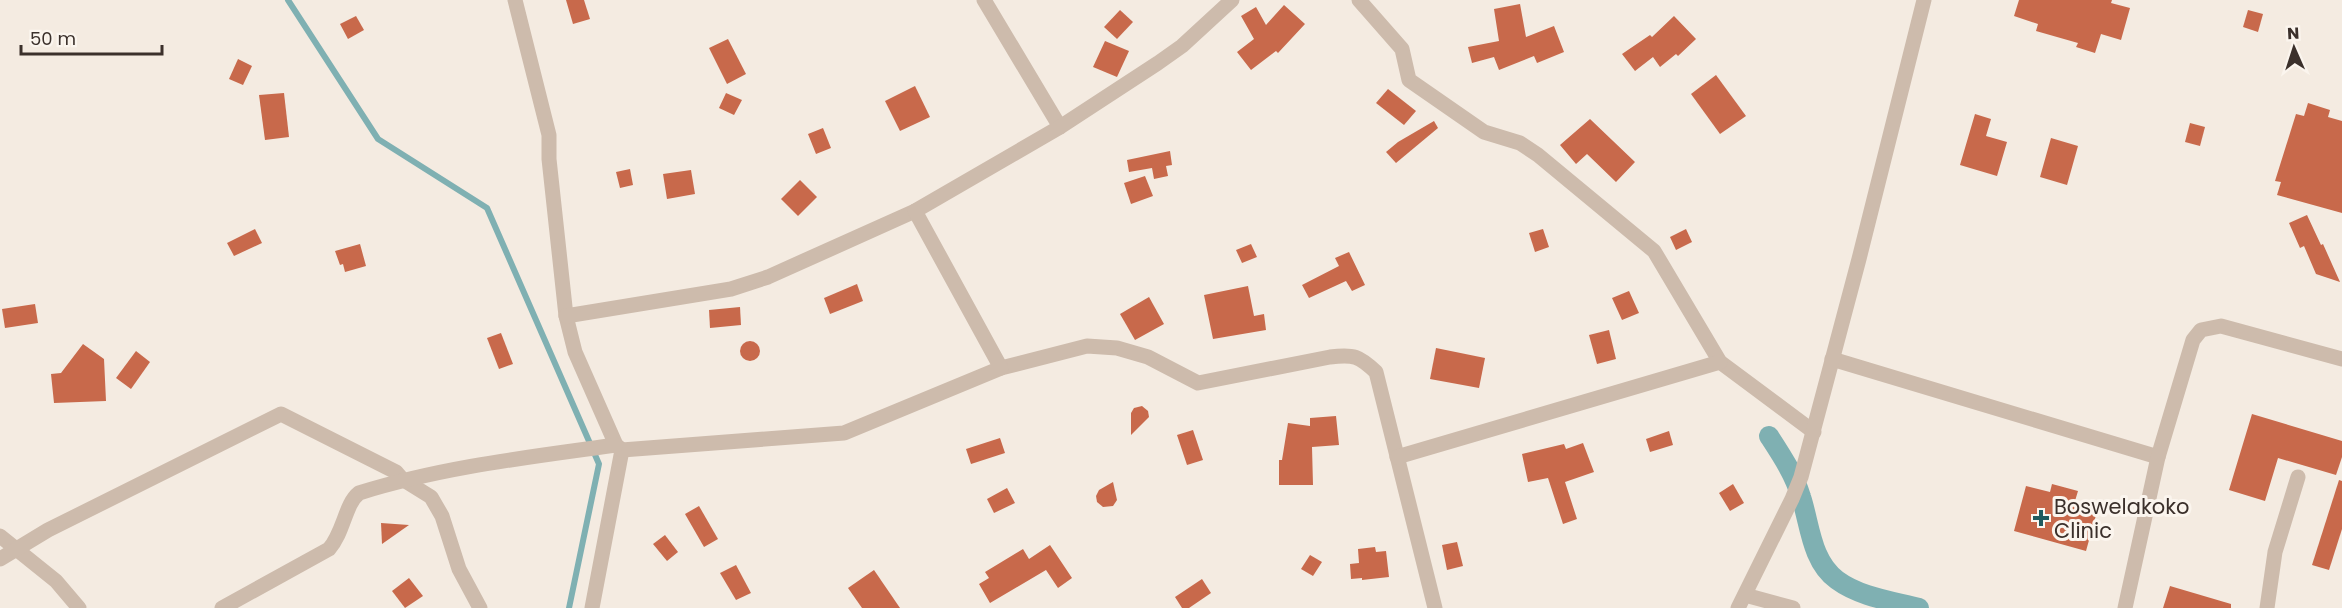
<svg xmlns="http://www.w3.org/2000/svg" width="2342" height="608" font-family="Poppins,sans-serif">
  <rect width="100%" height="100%" fill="#f4ebe1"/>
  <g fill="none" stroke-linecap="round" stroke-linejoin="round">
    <path stroke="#7fb0b2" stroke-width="6" d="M288 0 378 139 487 208 599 464 569 608"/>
    <path stroke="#7fb0b2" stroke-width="20" d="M1769 436C1782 456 1794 474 1801 497 1810 524 1811 561 1837 580 1860 597 1892 601 1919 608"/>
  </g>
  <g fill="#c8694b">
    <path d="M566 0H584L590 19 573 24Z"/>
    <path d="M2019 0H2112L2111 3 2130 8 2121 40 2101 34 2095 53 2076 47 2078 43 2036 31 2038 24 2014 16Z"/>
    <path d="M1520 4 1526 37 1554 26 1564 52 1537 63 1534 56 1499 70 1494 57 1472 63 1468 47 1499 41 1494 9Z"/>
    <path d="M1284 5 1305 24 1278 53 1276 51 1251 70 1237 52 1254 39 1241 16 1256 7 1266 25Z"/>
    <path d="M1120 10 1133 22 1117 39 1104 27Z"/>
    <path d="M2248 10 2263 14 2258 32 2243 27Z"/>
    <path d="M356 16 364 30 348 39 340 24Z"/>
    <path d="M1674 16 1696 39 1678 56 1676 54 1660 67 1653 57 1635 71 1622 54 1650 35 1652 37Z"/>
    <path d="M728 39 746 74 727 84 709 48Z"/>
    <path d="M1105 41 1129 51 1117 77 1093 67Z"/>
    <path d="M238 59 252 66 243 85 229 79Z"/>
    <path d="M1716 75 1746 116 1720 134 1691 94Z"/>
    <path d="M915 86 930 117 900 131 885 101Z"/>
    <path d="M1388 89 1416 111 1404 125 1376 103Z"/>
    <path d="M284 93 289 137 265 140 259 95Z"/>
    <path d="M726 93 742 100 734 115 719 108Z"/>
    <path d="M2308 103 2330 110 2328 117 2342 121V213L2277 195 2281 182 2275 181 2296 114 2304 116Z"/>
    <path d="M1975 114 1991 119 1986 136 2007 142 1997 176 1960 165Z"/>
    <path d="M1590 119 1635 162 1616 182 1587 154 1576 164 1560 145Z"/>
    <path d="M1434 121 1438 128 1396 163 1386 152 1398 142Z"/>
    <path d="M2190 123 2205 127 2200 146 2185 142Z"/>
    <path d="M823 128 831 148 816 154 808 134Z"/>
    <path d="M2051 138 2078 146 2067 185 2040 177Z"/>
    <path d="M1170 151 1172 165 1166 166 1168 176 1154 179 1152 168 1129 172 1127 160Z"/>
    <path d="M630 169 633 185 620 188 616 172Z"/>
    <path d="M691 170 695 194 667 199 663 174Z"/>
    <path d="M1145 176 1153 196 1131 204 1124 183Z"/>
    <path d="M800 180 817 197 798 216 781 199Z"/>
    <path d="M2307 215 2321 245 2323 244 2340 282 2316 274 2304 246 2300 248 2289 223Z"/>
    <path d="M255 229 262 243 234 256 227 243Z"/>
    <path d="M1543 229 1549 247 1535 252 1529 233Z"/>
    <path d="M1686 229 1692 242 1676 250 1670 237Z"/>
    <path d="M360 244 366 266 345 272 343 264 340 265 335 251Z"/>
    <path d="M1251 244 1257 257 1242 263 1236 250Z"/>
    <path d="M1349 252 1365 285 1352 291 1346 281 1309 298 1302 285 1339 266 1335 258Z"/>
    <path d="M857 284 863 301 830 314 824 298Z"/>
    <path d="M1248 286 1254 316 1264 314 1266 330 1213 339 1204 295Z"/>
    <path d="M1629 291 1639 313 1622 320 1612 298Z"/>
    <path d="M1149 297 1164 324 1135 340 1120 314Z"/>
    <path d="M35 304 38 323 5 328 2 309Z"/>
    <path d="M740 307 741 325 710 328 709 310Z"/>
    <path d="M1609 330 1616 359 1597 364 1589 335Z"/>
    <path d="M501 333 513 364 499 369 487 338Z"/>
    <circle cx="750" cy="351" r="10"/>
    <path d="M83 344 104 359 106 401 54 403 51 374 61 373Z"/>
    <path d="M1436 348 1485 358 1479 388 1430 379Z"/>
    <path d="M136 351 150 362 131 389 116 378Z"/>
    <path d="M1142 406 1148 411 1149 417 1131 435V413L1134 408Z"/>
    <path d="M2252 414 2342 441V457L2336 475 2278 458 2265 501 2229 490Z"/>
    <path d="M1336 416 1339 445 1312 447 1313 485H1279V460H1282L1288 423 1310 426V418Z"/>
    <path d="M1193 430 1203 460 1187 465 1177 435Z"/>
    <path d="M1669 431 1673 445 1650 452 1646 439Z"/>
    <path d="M1000 438 1005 453 971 464 966 449Z"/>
    <path d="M1583 443 1594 472 1565 482 1577 519 1563 524 1548 478 1528 482 1522 454 1564 444 1566 449Z"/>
    <path d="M2339 480 2342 481V529L2329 570 2312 565Z"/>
    <path d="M1113 482 1117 500 1113 506 1103 507 1097 502 1096 496 1099 490Z"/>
    <path d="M1733 484 1744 503 1730 511 1719 493Z"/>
    <path d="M2052 484 2078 491 2075 501 2098 508 2086 551 2014 531 2026 486 2050 492Z"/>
    <path d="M1007 488 1015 503 994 513 987 499Z"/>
    <path d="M699 506 718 539 704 547 685 514Z"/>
    <path d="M381 523 409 525 382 544Z"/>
    <path d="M665 535 678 552 667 561 653 544Z"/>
    <path d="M1457 542 1463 566 1447 570 1442 545Z"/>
    <path d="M1050 545 1072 578 1058 588 1046 570 990 603 979 584 989 578 985 572 1023 549 1029 559Z"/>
    <path d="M1375 547 1376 552 1386 551 1389 577 1362 580V578L1351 579 1350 564 1359 563 1358 549Z"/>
    <path d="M1310 555 1322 562 1313 576 1301 569Z"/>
    <path d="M736 565 751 593 736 600 720 573Z"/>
    <path d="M874 570 900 608H862L848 588Z"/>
    <path d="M409 578 423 596 405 608 392 591Z"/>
    <path d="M1202 579 1211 593 1189 608H1182L1175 597Z"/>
    <path d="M2170 586 2231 604V608H2163Z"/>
  </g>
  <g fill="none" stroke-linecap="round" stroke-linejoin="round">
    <g stroke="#cdbbac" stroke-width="15">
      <path d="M515 0 549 135V159L566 316 575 352 616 445 622 450 592 608"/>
      <path d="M984 0 1060 127"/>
      <path d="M1359 0 1402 49 1409 80 1484 132 1520 143 1538 155 1654 251 1720 362 1814 432"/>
      <path d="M566 316 731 289 768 277 915 211"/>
      <path d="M1832 359 2158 457"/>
      <path d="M1001 368 1087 346 1117 348 1148 357 1198 383 1330 357C1354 354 1359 356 1376 372L1435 608"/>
      <path d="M622 450 844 433 1001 368 915 211 1060 127 1158 63 1182 46 1232 0"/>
      <path d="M1397 457 1720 362"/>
      <path d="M0 536 56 581 79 608"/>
      <path d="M0 559 48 530 281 414 396 472 402 479 431 497 442 516 459 569 480 608"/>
      <path d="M1745 595 1793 608"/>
      <path d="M222 608 329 549C344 532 345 504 359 493 442 467 530 457 616 445"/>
      <path d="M1738 608 1792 499 1801 477 1859 259 1924 0"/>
      <path d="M2125 608 2158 457 2193 340 2201 330 2221 326 2342 359"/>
      <path d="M2267 608 2275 552 2298 477"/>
    </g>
  </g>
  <path fill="#1f5a5e" stroke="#fbf5ee" stroke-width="2" d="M2038 509h6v6h6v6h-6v6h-6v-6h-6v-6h6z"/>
  <g text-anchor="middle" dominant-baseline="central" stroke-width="6" stroke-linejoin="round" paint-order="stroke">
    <g font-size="21" fill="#3b302b" stroke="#fbf5ee" text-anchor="start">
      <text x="2054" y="506">Boswelakoko<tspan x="2054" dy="24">Clinic</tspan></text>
    </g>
  </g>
  <g transform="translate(2294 48) rotate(357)" stroke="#fbf5ee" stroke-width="4.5" paint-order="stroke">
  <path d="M0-4.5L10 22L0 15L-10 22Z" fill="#3b302b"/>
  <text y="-9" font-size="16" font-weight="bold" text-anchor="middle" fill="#3b302b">N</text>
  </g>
  <path d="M21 45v9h141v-9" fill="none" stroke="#3b302b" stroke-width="3"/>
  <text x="30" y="45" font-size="18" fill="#3b302b" stroke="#fbf5ee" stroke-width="4.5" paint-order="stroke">50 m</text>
</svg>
